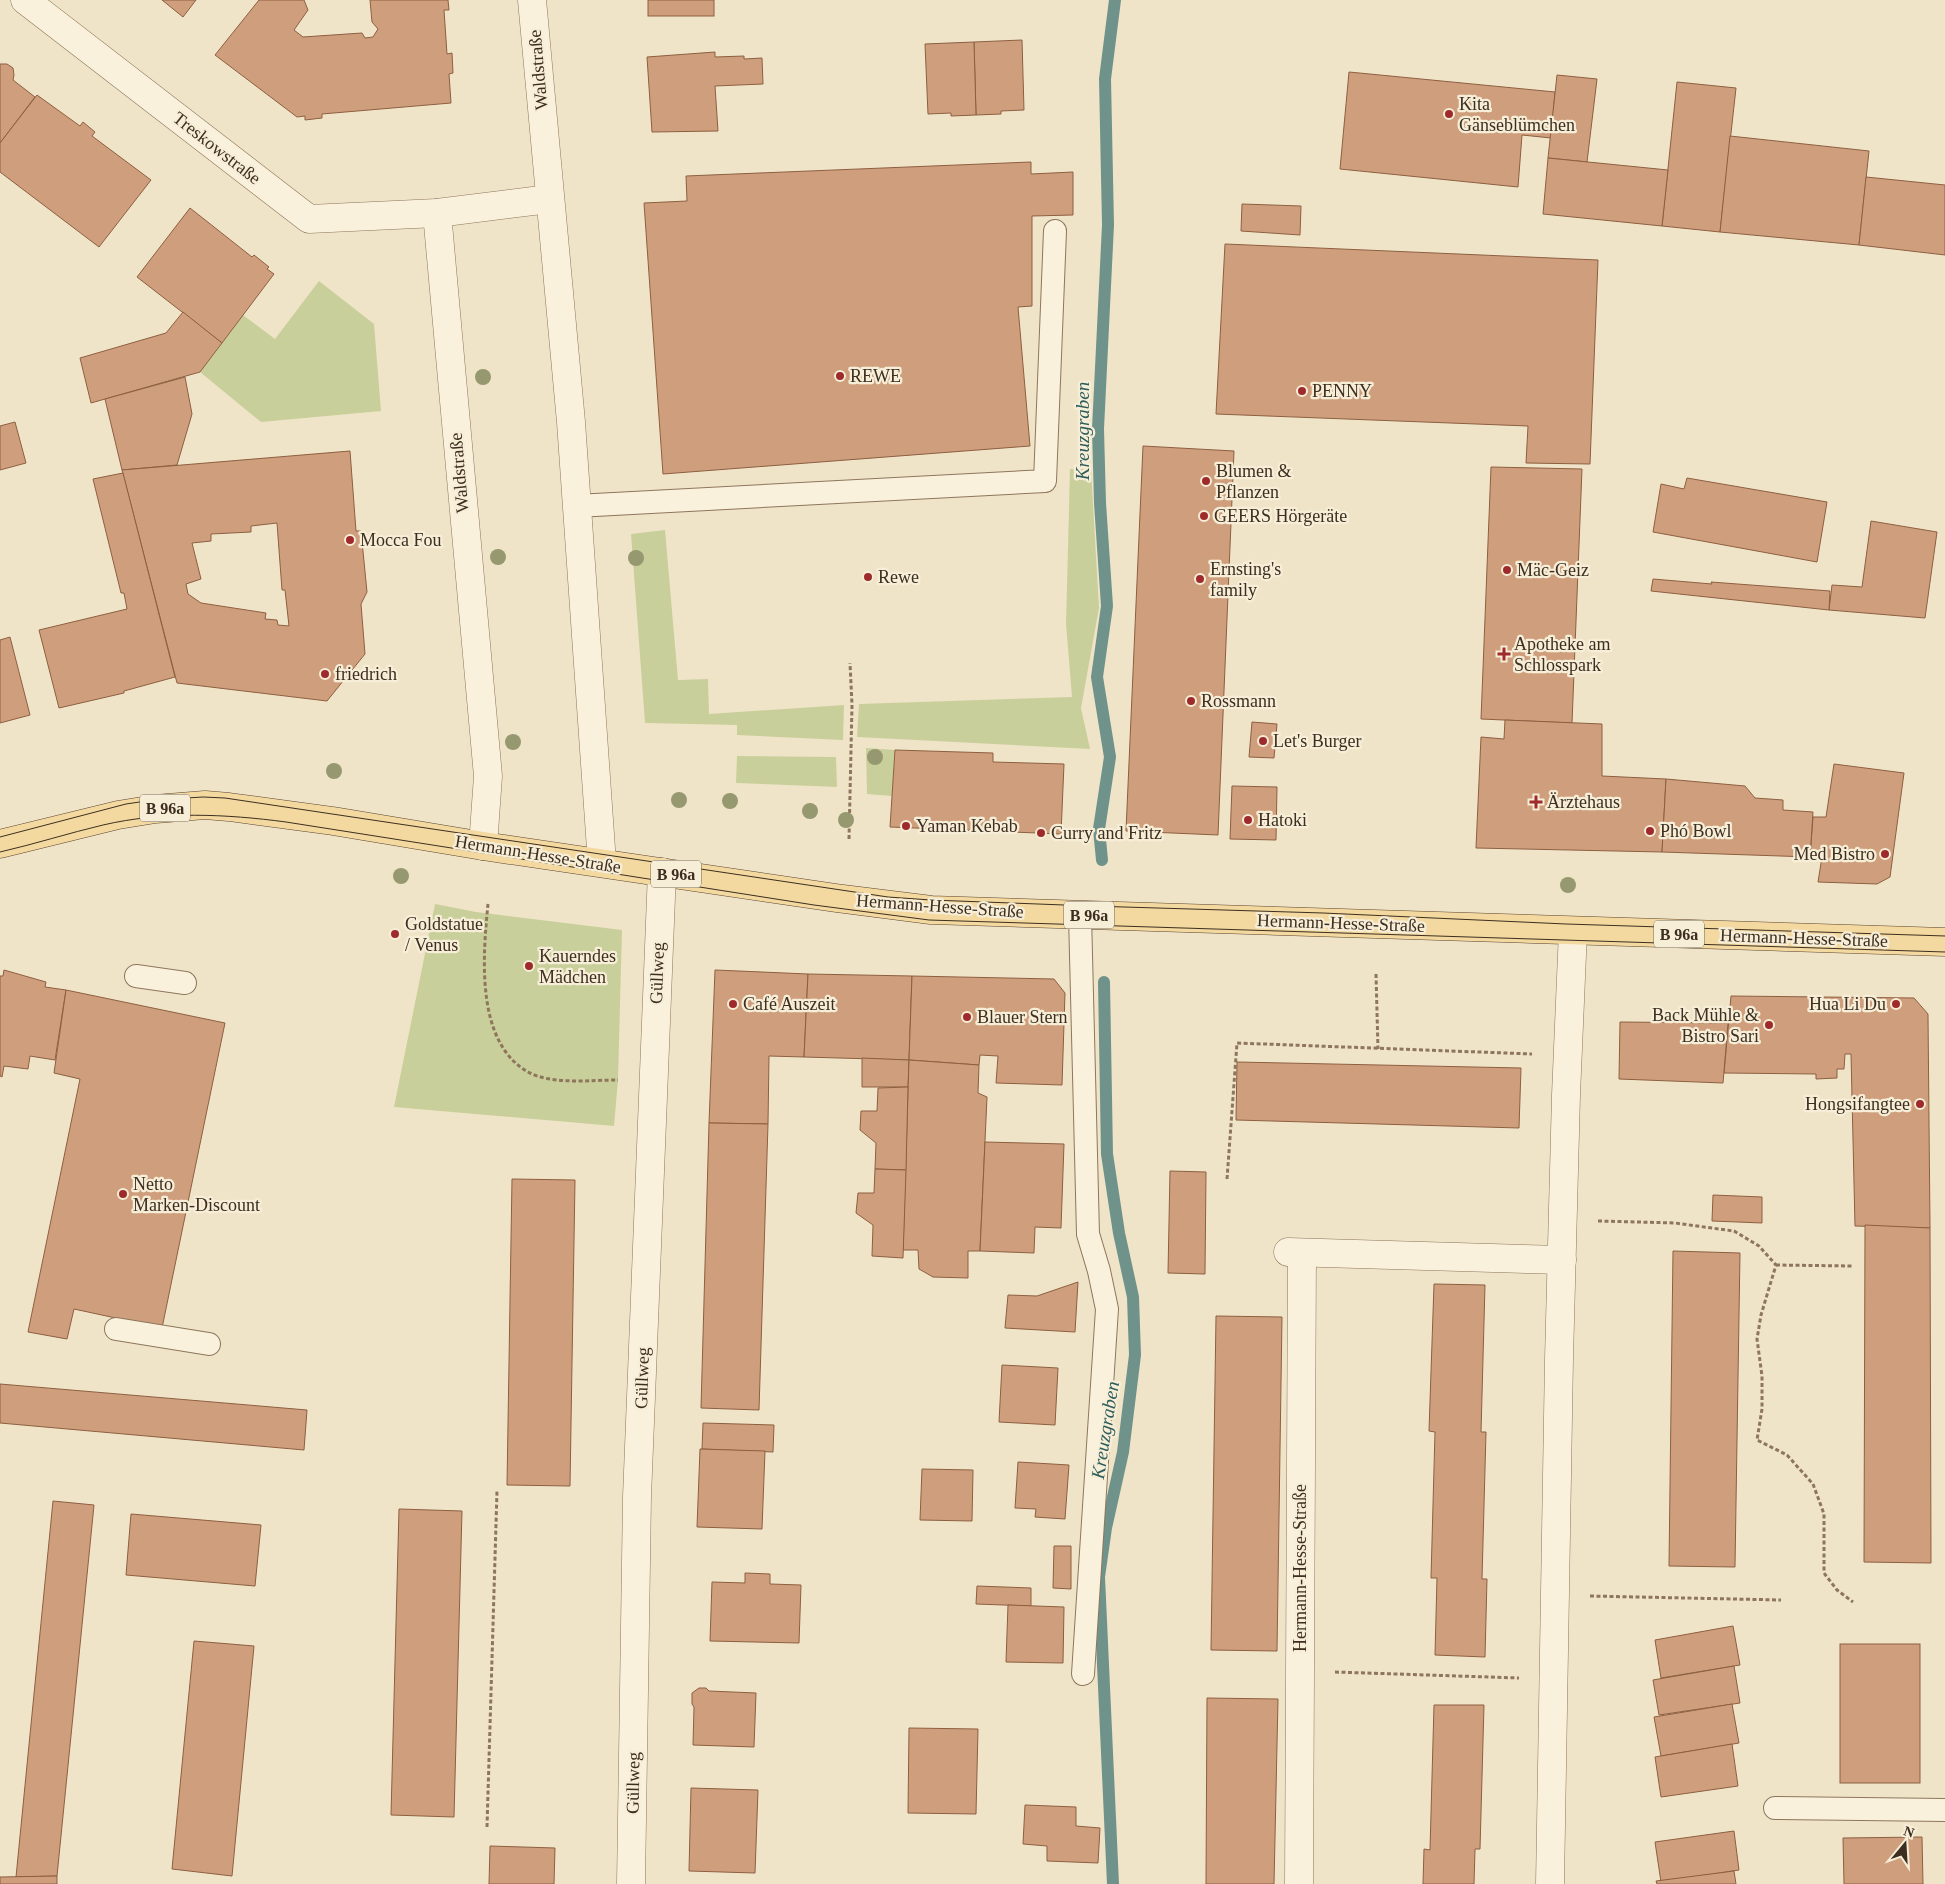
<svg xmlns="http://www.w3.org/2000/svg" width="1945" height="1884" font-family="'Times New Roman',serif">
  <rect width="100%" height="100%" fill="#f0e4c8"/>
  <g fill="#c9cf9b">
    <path d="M319 281 374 324 381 411 261 422 200 372 243 315 275 339Z"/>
    <path d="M1070 469H1091L1099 608 1081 708 1090 749 857 737 859 704 1072 697 1066 624Z"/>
    <path d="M665 530 678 680 708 679 709 714 844 705 843 740 737 735V725L645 723 631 534Z"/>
    <path d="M866 748 895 750 892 796 867 794Z"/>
    <path d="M737 756 836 757 837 787 736 783Z"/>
    <path d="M435 904 476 912 622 930 618 1080 614 1126 394 1107Z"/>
  </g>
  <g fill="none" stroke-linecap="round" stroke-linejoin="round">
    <g stroke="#6f938a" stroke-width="12">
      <path d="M1102 860 1099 829 1110 757 1097 677 1107 606 1100 503 1098 429 1108 225 1105 79 1115 0"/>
      <path d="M1104 982 1107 1154 1119 1233 1133 1297 1135 1355 1123 1452 1106 1528 1099 1577 1113 1884"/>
    </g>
  </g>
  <g fill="#cf9f7d" stroke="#8d5f41" fill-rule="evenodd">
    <path d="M162 0H196L183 17Z"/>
    <path d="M259 0H304L308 10 294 30 303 37 362 33 365 38 373 37 378 29 372 22 370 0H448L449 10H444L447 54 452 53 453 73 449 74 451 103 322 114V118L305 120V116L297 117 215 55Z"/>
    <rect x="648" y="0" width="66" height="16"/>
    <path d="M1022 40 1024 110 1001 111V114L976 115 974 42Z"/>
    <path d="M974 42 976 115 951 116V113L928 114 925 44Z"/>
    <path d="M715 52V57L744 56V59L762 58 763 84 715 86 718 131 652 132 647 57Z"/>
    <path d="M0 64H7L13 68 14 75 13 80 35 97 0 143Z"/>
    <path d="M1349 72 1555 92 1551 138 1522 135 1518 187 1340 169Z"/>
    <path d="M1557 75 1597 79 1587 162 1548 158Z"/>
    <path d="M1677 82 1736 88 1720 232 1662 226Z"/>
    <path d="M37 95 80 126 83 122 95 132 92 136 151 180 99 247 0 172V143Z"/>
    <path d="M1730 136 1869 151 1859 245 1720 232Z"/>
    <path d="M1548 158 1668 170 1662 226 1543 214Z"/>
    <path d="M1031 162V174L1073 172V215L1032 216V306L1018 307 1030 446 663 474 644 203 687 201 686 176Z"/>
    <path d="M1866 177 1945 185V255L1859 245Z"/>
    <path d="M1242 204 1301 206 1300 235 1241 231Z"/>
    <path d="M190 208 252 257 254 255 269 267 267 269 274 274 222 343 137 277Z"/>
    <path d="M1225 244 1598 260 1590 464 1526 463 1528 426 1216 414Z"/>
    <path d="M183 312 222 343 200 372 91 403 80 358 166 333Z"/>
    <path d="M185 377 192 414 177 465 122 470 105 399Z"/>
    <path d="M15 422 26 463 0 470V426Z"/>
    <path d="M1143 446 1234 451 1218 835 1126 831Z"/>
    <path d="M350 451 356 531H361L367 592 361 604 365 654 327 701 177 683 122 470ZM277 523 282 590H285L289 626 278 625 277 620 265 619 266 613 201 603 188 594 186 584 201 579 192 543 211 541V534L251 532V526Z"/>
    <path d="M1491 467 1582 469 1572 723 1481 719Z"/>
    <path d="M123 473 175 677 124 691V693L59 708 39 630 127 609 124 593H121L93 479Z"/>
    <path d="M1687 478 1827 502 1817 562 1653 532 1661 484 1684 489Z"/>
    <path d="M1871 521 1937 532 1925 618 1829 610 1832 585 1862 587Z"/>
    <path d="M1653 579 1712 584 1711 582 1830 591 1829 610 1651 591Z"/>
    <path d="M10 637 30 715 0 723V640Z"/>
    <path d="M1505 720 1602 724V776L1666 779 1662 852 1476 848 1481 737 1504 739Z"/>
    <path d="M1252 722 1277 724 1274 758 1249 757Z"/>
    <path d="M895 750 993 753V762L1064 764 1061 834 890 827Z"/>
    <path d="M1834 764 1904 773 1890 877 1877 884 1818 882 1822 857H1810L1813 817H1826Z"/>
    <path d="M1666 779 1745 786 1755 798 1783 800V810L1813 812 1810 857 1662 852Z"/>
    <path d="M1232 786 1277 787 1276 840 1230 839Z"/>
    <path d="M4 970 46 982 45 987 66 990 55 1060 30 1056 28 1069 4 1066 2 1077 0 1076V976H3Z"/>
    <path d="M715 970 808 974 804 1057 769 1056 768 1124 709 1123Z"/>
    <path d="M808 974 912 976 909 1060 804 1057Z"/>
    <path d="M912 976 1054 979 1065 993 1062 1085 996 1083 998 1056 980 1055 979 1065 909 1060Z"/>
    <path d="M66 990 225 1023 162 1328 74 1309 67 1339 28 1332 80 1079 54 1073Z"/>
    <path d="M1731 996 1914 998 1928 1014 1930 1228 1855 1226 1851 1054H1845L1844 1069H1837V1078L1816 1079V1074L1724 1073Z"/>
    <path d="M1620 1022 1728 1023 1723 1083 1619 1079Z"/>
    <path d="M862 1058 909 1060 908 1087H862Z"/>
    <path d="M909 1060 979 1065 978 1093 987 1097 980 1251H968V1278L933 1277 919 1269 918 1250H903Z"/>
    <path d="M1237 1062 1521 1068 1519 1128 1236 1120Z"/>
    <path d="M908 1087 906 1170 875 1169 876 1143 860 1130 861 1111H877L878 1088Z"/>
    <path d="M709 1123 768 1124 759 1410 701 1408Z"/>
    <path d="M985 1142 1064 1144 1061 1228 1035 1227 1034 1253 980 1251Z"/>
    <path d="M875 1169 906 1170 903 1258 872 1256 873 1225 856 1213 858 1193H874Z"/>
    <path d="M1170 1171 1206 1172 1205 1274 1168 1273Z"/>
    <path d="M512 1179 575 1180 570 1486 507 1485Z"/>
    <path d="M1713 1195 1762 1197V1223L1712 1221Z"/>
    <path d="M1865 1225 1930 1228 1931 1563 1864 1562Z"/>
    <path d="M1673 1251 1740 1253 1735 1567 1669 1566Z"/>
    <path d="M1078 1282 1075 1332 1005 1328 1008 1295 1037 1296Z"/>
    <path d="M1434 1284 1485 1285 1481 1432H1486L1482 1579H1487L1485 1657 1435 1655 1437 1578H1431L1435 1432 1429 1431Z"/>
    <path d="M1216 1316 1282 1317 1277 1651 1211 1650Z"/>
    <path d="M1002 1365 1058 1368 1055 1425 999 1422Z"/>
    <path d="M0 1384 307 1410 304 1450 0 1423Z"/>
    <path d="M703 1423 774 1425 773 1452 702 1449Z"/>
    <path d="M700 1449 765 1451 762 1529 697 1527Z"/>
    <path d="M1018 1462 1069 1465 1065 1519 1035 1517 1036 1509 1015 1508Z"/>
    <path d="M922 1469 973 1470 972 1521 920 1520Z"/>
    <path d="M53 1501 94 1505 57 1876 16 1877Z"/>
    <path d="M399 1509 462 1511 454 1817 391 1815Z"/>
    <path d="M131 1514 261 1525 255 1586 126 1575Z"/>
    <path d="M1054 1546H1071V1589L1053 1588Z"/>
    <path d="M745 1573 770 1574V1584L801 1585 799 1643 710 1641 712 1582 745 1583Z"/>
    <path d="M977 1586 1031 1588V1606L976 1604Z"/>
    <path d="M1008 1605 1064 1607 1063 1663 1006 1662Z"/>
    <path d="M1733 1626 1740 1665 1661 1678 1655 1640Z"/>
    <path d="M194 1641 254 1646 232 1876 172 1869Z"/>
    <rect x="1840" y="1644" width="80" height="139"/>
    <path d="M1734 1666 1740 1703 1659 1715 1653 1680Z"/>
    <path d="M699 1688H706L709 1691 756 1693 754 1747 693 1745 694 1707 692 1704V1693Z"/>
    <path d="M1207 1698 1278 1699 1274 1884H1206Z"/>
    <path d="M1732 1704 1739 1743 1661 1756 1654 1717Z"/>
    <path d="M1434 1705H1484L1480 1849H1475L1474 1884H1423L1424 1849 1430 1850Z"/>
    <path d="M909 1728 978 1729 976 1814 908 1813Z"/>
    <path d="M1732 1744 1738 1786 1661 1797 1655 1757Z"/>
    <path d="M691 1788 758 1790 755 1873 689 1871Z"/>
    <path d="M1025 1805 1076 1807V1826L1100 1828 1098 1863 1047 1861V1846L1023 1844Z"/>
    <path d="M1734 1831 1739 1870 1661 1882 1655 1842Z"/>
    <path d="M1922 1837 1923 1884H1844L1843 1838Z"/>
    <path d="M490 1846 555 1848 554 1884H489Z"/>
    <path d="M1734 1871 1736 1884H1657L1656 1881Z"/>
    <path d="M57 1876V1884H0V1877Z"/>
  </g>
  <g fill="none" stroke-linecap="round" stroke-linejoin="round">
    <g stroke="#8d765c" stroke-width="24">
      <g id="service">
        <path d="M576 506 1045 481 1055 231"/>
        <path d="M1080 915 1088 1234 1099 1271 1107 1309 1083 1674"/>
        <path d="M136 976 185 983"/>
        <path d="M116 1329 209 1344"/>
        <path d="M1775 1808 1945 1810"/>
      </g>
    </g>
    <g stroke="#8d765c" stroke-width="29">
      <g id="minor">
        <path d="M25 0 309 219 437 213 549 199"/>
        <path d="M532 0 571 422 602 863"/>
        <path d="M437 213 488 776 483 846"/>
        <path d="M1288 1252 1562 1260"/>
        <path d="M631 1884 637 1497 662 872"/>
        <path d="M1299 1884 1302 1253"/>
        <path d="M1550 1884 1559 1359 1566 1095 1573 931"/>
      </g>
    </g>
    <g stroke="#5b4430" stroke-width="29">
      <path id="primary" d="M0 844 118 815 155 809 205 805 229 807 333 821 483 846 836 898 931 910 1945 942"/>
    </g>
    <g stroke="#8d765c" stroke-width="3" stroke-dasharray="4 2.5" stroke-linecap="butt">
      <path d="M849 839 852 705 850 663"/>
      <path d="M488 904C483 955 475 1042 528 1072 551 1085 592 1080 618 1080"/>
      <path d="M1376 974 1378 1049"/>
      <path d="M1227 1179 1237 1043 1532 1054"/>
      <path d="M1598 1221 1675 1223 1734 1231 1759 1246 1776 1265 1761 1315 1757 1339 1762 1376V1409L1757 1440 1787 1455 1813 1484 1824 1514V1573L1837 1590 1853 1602"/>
      <path d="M1776 1265 1852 1266"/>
      <path d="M1590 1596 1781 1600"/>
      <path d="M1335 1672 1519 1678"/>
      <path d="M487 1827 497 1491"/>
    </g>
    <use href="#service" stroke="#faf1dc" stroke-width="22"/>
    <use href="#minor" stroke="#faf1dc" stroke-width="28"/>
    <use href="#primary" stroke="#f3d9a0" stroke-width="28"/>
    <g stroke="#3d2e20" stroke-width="1">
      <path d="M0 837 126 804 153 800 203 797 225 798 888 897 931 900 1091 906 1323 913 1566 924 1945 936"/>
      <path d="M0 852C35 844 69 833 103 825 163 811 226 814 286 822L814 905 929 920 1945 952"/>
    </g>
  </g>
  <g fill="#96986f">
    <circle cx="483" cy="377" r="8"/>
    <circle cx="498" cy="557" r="8"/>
    <circle cx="636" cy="558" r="8"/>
    <circle cx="513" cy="742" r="8"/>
    <circle cx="875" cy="757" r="8"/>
    <circle cx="334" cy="771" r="8"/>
    <circle cx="679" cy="800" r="8"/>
    <circle cx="730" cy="801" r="8"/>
    <circle cx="810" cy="811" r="8"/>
    <circle cx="846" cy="820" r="8"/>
    <circle cx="401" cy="876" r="8"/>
    <circle cx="1568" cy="885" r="8"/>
  </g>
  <g fill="#9e2a2b" stroke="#f7eed8" stroke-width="2">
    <circle cx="1449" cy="114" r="5"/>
    <circle cx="840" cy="376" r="5"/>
    <circle cx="1302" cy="391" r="5"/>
    <circle cx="1206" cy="481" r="5"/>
    <circle cx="1204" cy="516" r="5"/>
    <circle cx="350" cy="540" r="5"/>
    <circle cx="1507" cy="570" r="5"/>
    <circle cx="868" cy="577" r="5"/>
    <circle cx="1200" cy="579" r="5"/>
    <path d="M1501.5 646.5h5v5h5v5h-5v5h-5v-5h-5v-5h5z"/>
    <circle cx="325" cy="674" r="5"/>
    <circle cx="1191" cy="701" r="5"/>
    <circle cx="1263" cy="741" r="5"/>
    <path d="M1533.5 794.5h5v5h5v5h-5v5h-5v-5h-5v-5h5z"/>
    <circle cx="1248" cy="820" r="5"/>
    <circle cx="906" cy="826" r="5"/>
    <circle cx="1650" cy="831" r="5"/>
    <circle cx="1041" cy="833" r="5"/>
    <circle cx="1885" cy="854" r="5"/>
    <circle cx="395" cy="934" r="5"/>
    <circle cx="529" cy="966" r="5"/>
    <circle cx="733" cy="1004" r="5"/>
    <circle cx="1896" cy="1004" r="5"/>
    <circle cx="967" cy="1017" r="5"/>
    <circle cx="1769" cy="1025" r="5"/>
    <circle cx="1920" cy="1104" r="5"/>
    <circle cx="123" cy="1194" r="5"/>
  </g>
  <g text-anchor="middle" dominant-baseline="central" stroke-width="4.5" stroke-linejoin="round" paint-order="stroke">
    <g fill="#f7eed8" stroke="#756857" stroke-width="1">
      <rect x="140" y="794.5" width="50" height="27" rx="4"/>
      <rect x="651" y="860.5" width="50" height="27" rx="4"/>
      <rect x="1064" y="901.5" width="50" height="27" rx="4"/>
      <rect x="1654" y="920.5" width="50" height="27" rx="4"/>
    </g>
    <g font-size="16" font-weight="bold" fill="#3d2e20">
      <text x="165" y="808">B 96a</text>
      <text x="676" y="874">B 96a</text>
      <text x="1089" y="915">B 96a</text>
      <text x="1679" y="934">B 96a</text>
    </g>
    <g font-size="18" fill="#3d2e20" stroke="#f7eed8">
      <text transform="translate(538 70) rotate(-95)">Waldstraße</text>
      <text transform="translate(217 148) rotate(38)">Treskowstraße</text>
      <text transform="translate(459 473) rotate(-95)">Waldstraße</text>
      <text transform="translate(538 854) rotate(9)">Hermann-Hesse-Straße</text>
      <text transform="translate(940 906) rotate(4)">Hermann-Hesse-Straße</text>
      <text transform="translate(1341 923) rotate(2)">Hermann-Hesse-Straße</text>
      <text transform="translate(1804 938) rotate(2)">Hermann-Hesse-Straße</text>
      <text transform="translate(657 973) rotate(-88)">Güllweg</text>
      <text transform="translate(642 1378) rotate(-88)">Güllweg</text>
      <text transform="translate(1300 1568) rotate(-90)">Hermann-Hesse-Straße</text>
      <text transform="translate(633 1783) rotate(-89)">Güllweg</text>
    </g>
    <g font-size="18" fill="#3d2e20" stroke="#f7eed8" text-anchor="start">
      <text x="1459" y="104">Kita<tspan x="1459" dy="21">Gänseblümchen</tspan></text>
      <text x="850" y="376">REWE</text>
      <text x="1312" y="391">PENNY</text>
      <text x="1216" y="471">Blumen &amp;<tspan x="1216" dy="21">Pflanzen</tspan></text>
      <text x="1214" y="516">GEERS Hörgeräte</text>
      <text x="360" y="540">Mocca Fou</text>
      <text x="1210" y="569">Ernsting's<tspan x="1210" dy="21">family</tspan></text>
      <text x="1517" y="570">Mäc-Geiz</text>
      <text x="878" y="577">Rewe</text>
      <text x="1514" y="644">Apotheke am<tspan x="1514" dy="21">Schlosspark</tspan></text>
      <text x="335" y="674">friedrich</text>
      <text x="1201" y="701">Rossmann</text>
      <text x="1273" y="741">Let's Burger</text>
      <text x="1547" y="802">Ärztehaus</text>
      <text x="1258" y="820">Hatoki</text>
      <text x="916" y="826">Yaman Kebab</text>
      <text x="1660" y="831">Phó Bowl</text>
      <text x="1051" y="833">Curry and Fritz</text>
      <text x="1875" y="854" text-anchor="end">Med Bistro</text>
      <text x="405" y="924">Goldstatue<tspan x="405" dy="21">/ Venus</tspan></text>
      <text x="539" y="956">Kauerndes<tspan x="539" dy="21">Mädchen</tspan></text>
      <text x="743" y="1004">Café Auszeit</text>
      <text x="1886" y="1004" text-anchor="end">Hua Li Du</text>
      <text x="1759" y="1015" text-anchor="end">Back Mühle &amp;<tspan x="1759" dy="21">Bistro Sari</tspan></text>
      <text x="977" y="1017">Blauer Stern</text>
      <text x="1910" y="1104" text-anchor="end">Hongsifangtee</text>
      <text x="133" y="1184">Netto<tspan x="133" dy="21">Marken-Discount</tspan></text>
    </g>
    <g font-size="19" font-style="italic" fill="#2f5d5a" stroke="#f7eed8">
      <text transform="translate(1082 431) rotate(-90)">Kreuzgraben</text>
      <text transform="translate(1105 1430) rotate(-81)">Kreuzgraben</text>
    </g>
  </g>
  <g transform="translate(1905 1844) rotate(18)" stroke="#f7eed8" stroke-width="4" paint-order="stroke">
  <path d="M0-4L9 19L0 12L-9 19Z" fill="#3d2e20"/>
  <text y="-8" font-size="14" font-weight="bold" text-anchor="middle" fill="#3d2e20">N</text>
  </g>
</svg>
